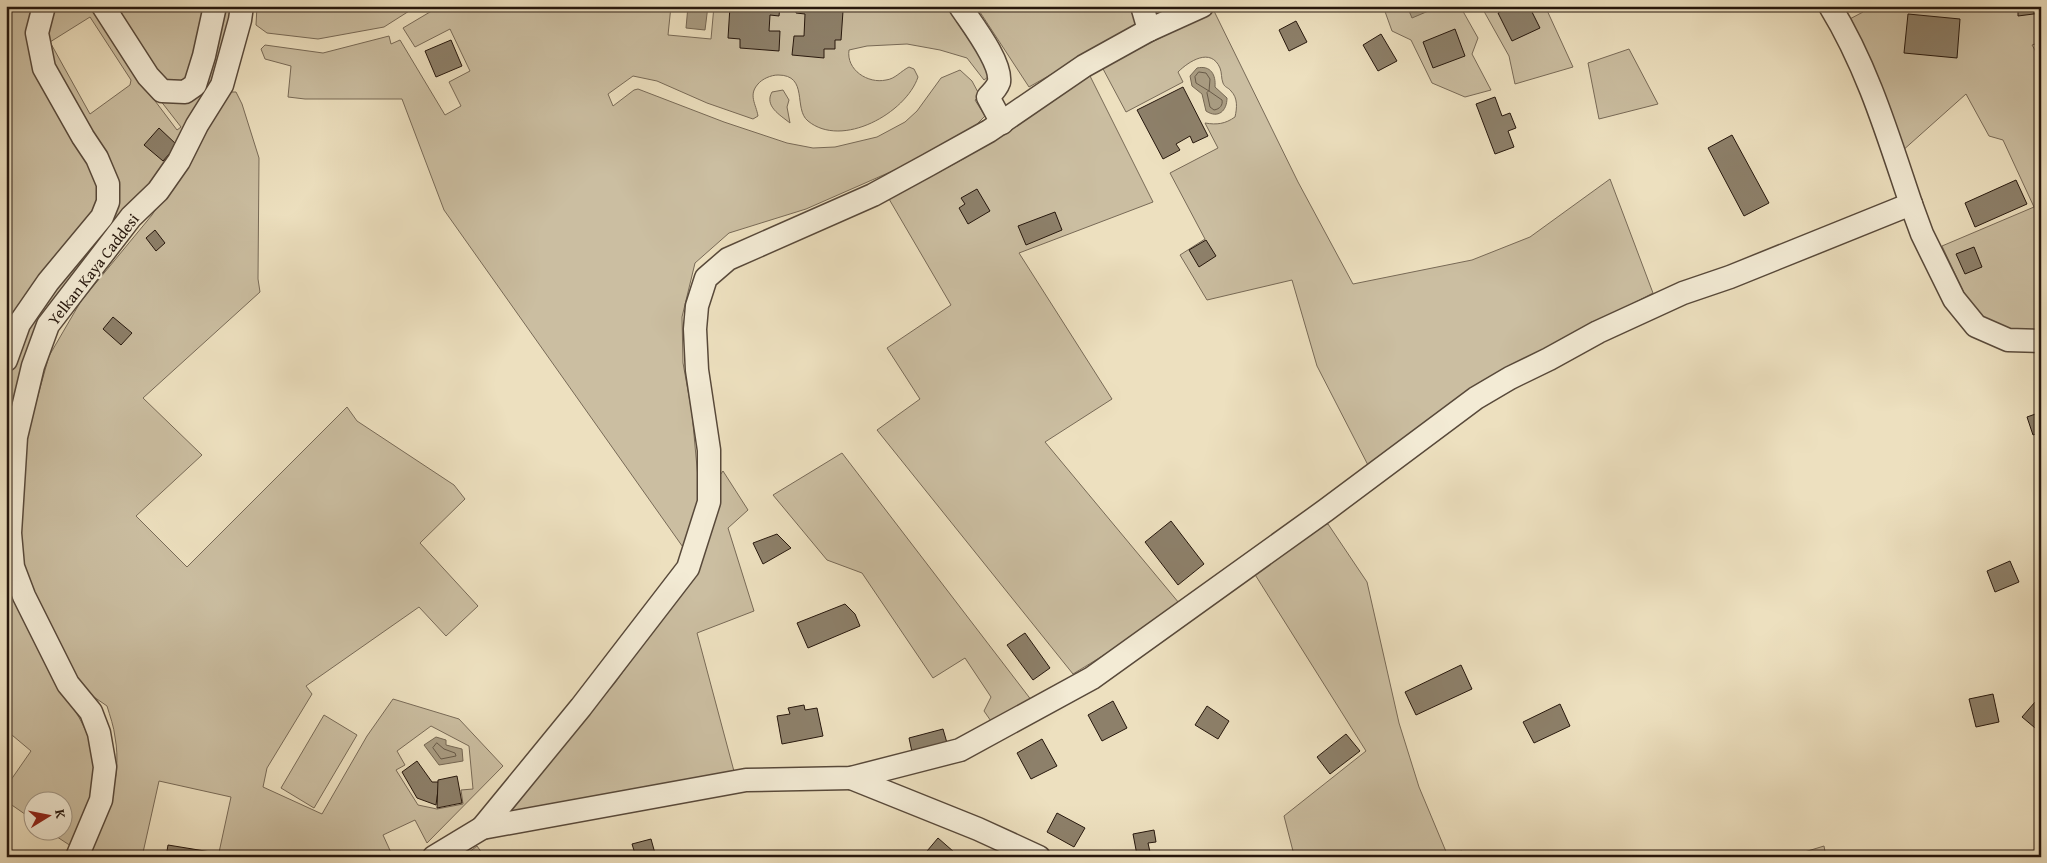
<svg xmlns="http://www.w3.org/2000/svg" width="2047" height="863" font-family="'Gentium Book Plus',serif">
  <rect width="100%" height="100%" fill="#ede0bf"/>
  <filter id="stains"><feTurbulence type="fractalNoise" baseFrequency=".004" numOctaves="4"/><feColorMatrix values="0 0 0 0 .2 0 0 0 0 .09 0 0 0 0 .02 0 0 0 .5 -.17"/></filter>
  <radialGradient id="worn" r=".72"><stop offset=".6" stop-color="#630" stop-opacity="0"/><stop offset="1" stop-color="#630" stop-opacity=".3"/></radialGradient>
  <g fill="#cbbea1" stroke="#786a57" fill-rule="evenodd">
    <path d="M6 6H37L33 29 93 160 102 203 6 344Z"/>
    <path d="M56 6H93L137 77 177 130 181 127 160 100H179L218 6H232L220 56 210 86 155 186 140 193 131 208 76 277 6 460V375L14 353 29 321 112 211 45 50 49 10ZM90 17 131 80 130 85 90 114 50 42Z"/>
    <path d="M110 6H209L191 80 163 84Z"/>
    <path d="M257 6H417L384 27 318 39 267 33 256 25Z"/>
    <path d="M440 6H671L668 35 711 39 714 6H941L943 10 948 9 992 74 984 80 967 58 940 50 907 44 867 46 849 50C846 70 868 84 886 80 895 79 901 71 909 67L914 69 918 77C906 113 842 149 808 121 793 109 809 75 778 75 771 75 762 79 758 84 748 95 756 104 758 116L753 119 707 103 657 81 633 76 608 94 613 106 634 90 638 89 724 122 787 143 813 148 835 147 877 137 905 122 917 111 941 78 960 70 972 81 980 96 975 100 985 116 975 126 897 169 806 209 729 233 695 263 682 317 683 363 692 413 700 500 685 550 444 210 402 99H305L288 97 291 66 265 59 261 49 265 45 323 53 389 36 391 44 400 40 445 115 461 106 449 82 470 71 450 29 415 47 403 28Z"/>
    <path d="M976 6H1131L1136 26 1029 87Z"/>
    <path d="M1383 6H1460L1478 38 1472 54 1491 90 1465 97 1432 83 1411 40 1392 31Z"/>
    <path d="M1481 6H1545L1573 67 1515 84 1509 56Z"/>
    <path d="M1863 6H2041V42L2032 45 2041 60V333L2011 335 1975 316 1942 246 2034 207 2003 140 1989 136 1966 94 1901 152 1846 21 1863 12Z"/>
    <path d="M1214 11 1298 182 1353 284 1472 260 1530 237 1610 179 1653 293 1607 317 1370 469 1317 366 1292 280 1207 300 1180 255 1205 239 1170 173 1218 148 1205 123C1217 125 1225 124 1235 117 1237 108 1238 98 1231 91 1228 87 1225 88 1223 83 1221 78 1222 73 1220 68 1211 47 1189 61 1178 72L1183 82 1126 112 1102 67Z"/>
    <path d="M1629 49 1658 104 1599 119 1588 63Z"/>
    <path d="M1089 74 1153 202 1019 253 1112 399 1045 442 1179 603 1122 644 1073 674 877 430 920 399 887 348 951 305 889 199 965 158Z"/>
    <path d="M783 90 789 100 787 107 790 123C780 115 764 106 772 92Z"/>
    <path d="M230 92H236L242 104 259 158 258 279 260 292 143 398 202 455 136 516 187 567 347 407 357 421 454 485 465 499 420 543 478 606 446 636 419 607 306 686 312 694 267 768 263 787 322 814 367 736 393 699 459 719 503 766 427 843 415 820 383 835 393 857H218L231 797 159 781 142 857H87C105 818 123 780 115 737 114 727 110 716 107 706L94 697 69 672 23 574 20 525 26 438 49 356 81 301 152 215ZM431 726 469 746 473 789 461 790 463 804 437 809 418 805 396 770 405 765 397 751Z"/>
    <path d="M842 453 1032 701 993 724 984 711 991 697 965 658 933 678 862 573 827 560 773 495Z"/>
    <path d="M723 471 748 510 728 528 754 611 697 633 735 775 513 814 507 808 615 683 694 573 718 478Z"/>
    <path d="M1328 524 1367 582 1399 723 1419 787 1447 854 1462 851 1467 857H1282L1294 855 1284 816 1366 751 1254 573 1313 527Z"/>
    <path d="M6 566C25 607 42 649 62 688 78 718 93 733 94 769 94 797 81 821 71 846L48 831 62 830V800H32V819L6 801V787L31 751 6 730Z"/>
    <path d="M324 715 357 735 314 808 281 788Z"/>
    <path d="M477 846 485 857H463Z"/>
    <path d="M1824 846 1826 857H1788Z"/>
  </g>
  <g fill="#a99c82" stroke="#756753">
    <path d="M688 6H708L705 30 686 28Z"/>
    <path d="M1407 6H1440L1412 18Z"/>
    <path d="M1197 68C1211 65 1216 75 1215 87L1227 98C1227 111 1218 119 1206 111L1202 94 1192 86 1190 76Z"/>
    <path d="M436 737 446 740V745L462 749 463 761 439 765 424 745Z"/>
  </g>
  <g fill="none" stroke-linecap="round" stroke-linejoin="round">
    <g stroke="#685a48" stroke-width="1">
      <path d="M1199 72 1206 73 1210 79 1209 91 1196 83 1195 77Z"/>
      <path d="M1209 91 1222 100C1223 105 1220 109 1214 110L1210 107 1207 93Z"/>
      <path d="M437 743 444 749 455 753 456 756 441 759 433 748Z"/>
    </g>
  </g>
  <g fill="#8d806a" stroke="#26170d">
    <path d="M730 6H780L779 16 770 15 769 31H780L779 51 740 48V39L728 38Z"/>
    <path d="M796 6H838V10L843 11 841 40H835V49H824V58L792 55 794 36H804L805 14 796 13Z"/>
    <path d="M1511 6H1529L1540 28 1512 41 1498 13Z"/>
    <path d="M2018 6H2041V13L2018 16Z"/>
    <path d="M1908 14 1960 19 1957 58 1904 53Z"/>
    <path d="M1296 21 1307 42 1289 51 1279 30Z"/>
    <path d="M1455 29 1465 56 1433 68 1423 42Z"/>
    <path d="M1381 34 1397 61 1378 71 1363 45Z"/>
    <path d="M451 40 462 66 436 77 425 51Z"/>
    <path d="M1183 87 1208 136 1193 143 1190 136 1176 144 1180 150 1163 159 1137 110Z"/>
    <path d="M1495 97 1502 116 1510 113 1516 128 1508 131 1514 147 1495 154 1476 104Z"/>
    <path d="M159 128 177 145 163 161 144 145Z"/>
    <path d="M1732 135 1769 203 1744 216 1708 148Z"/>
    <path d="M2016 180 2027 204 1975 227 1965 203Z"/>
    <path d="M977 189 990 211 968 224 959 208 965 204 961 198Z"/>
    <path d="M1055 212 1062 230 1026 245 1018 226Z"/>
    <path d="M155 230 165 243 156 251 146 238Z"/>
    <path d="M1206 240 1216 256 1199 267 1189 250Z"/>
    <path d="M1974 247 1982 267 1965 274 1956 254Z"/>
    <path d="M113 317 132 333 121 345 103 329Z"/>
    <path d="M2041 412V432L2033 435 2027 417Z"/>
    <path d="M1171 521 1204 564 1178 585 1145 542Z"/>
    <path d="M777 534 791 548 763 564 753 543Z"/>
    <path d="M2010 561 2019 582 1995 592 1987 571Z"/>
    <path d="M845 604 855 614 860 626 808 648 797 623Z"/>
    <path d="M1025 633 1050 668 1033 680 1007 645Z"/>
    <path d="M1461 665 1472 689 1416 715 1405 692Z"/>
    <path d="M1993 694 1999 722 1976 727 1969 699Z"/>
    <path d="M1113 701 1127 728 1102 741 1088 715Z"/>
    <path d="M2035 702 2041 707V733L2022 717Z"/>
    <path d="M1560 704 1570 726 1534 743 1523 722Z"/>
    <path d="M804 705 805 710 817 708 823 736 782 744 777 716 790 714 788 708Z"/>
    <path d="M1207 706 1229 721 1218 739 1195 725Z"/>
    <path d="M943 729 947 743 912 752 909 738Z"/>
    <path d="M1346 734 1360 751 1330 774 1317 757Z"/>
    <path d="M1042 739 1057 766 1031 779 1017 753Z"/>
    <path d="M417 761 432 782H439L436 805 417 798 402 772Z"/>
    <path d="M457 776 462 803 437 808 438 780Z"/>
    <path d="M1057 813 1085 828 1074 847 1047 832Z"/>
    <path d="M1154 830 1156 842 1148 843 1150 852 1137 855 1133 834Z"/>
    <path d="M938 838 954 852 950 857H922Z"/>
    <path d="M651 839 656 857H636L632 844Z"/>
    <path d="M168 845 211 852 210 857H166Z"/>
  </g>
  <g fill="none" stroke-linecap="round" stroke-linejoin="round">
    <g stroke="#58493a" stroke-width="25">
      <g id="minor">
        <path d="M103 6 148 76 162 91 185 92 195 85 204 56 215 6"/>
        <path d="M960 6C971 23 1002 62 999 82 997 88 992 93 988 97L1002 123"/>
        <path d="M1142 6 1149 30"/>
        <path d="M1830 6C1868 68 1888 136 1911 204"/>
        <path d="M6 360 19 324 48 282 102 217 108 202V184L97 158 83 137 44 68 37 33 44 6"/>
        <path d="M851 778 978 829 1039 857"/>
        <path d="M482 828 581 707 688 568 709 502V450L697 370 695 329 697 306 706 278 728 259 873 195 928 165 989 131 1084 66 1149 30 1202 6"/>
        <path d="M77 857 101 800 105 767 99 733 91 712 68 684 24 596 13 567 10 533 16 437 33 366 48 325 131 217 158 191 179 161 197 125 222 85 240 20 242 6"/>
        <path d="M434 857 482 828 746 780 851 778 960 750 1092 678 1326 510 1476 398 1510 378 1549 359 1598 332 1683 293 1730 277 1911 204 1922 234 1954 299 1976 326 2008 340 2041 341"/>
      </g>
    </g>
    <use href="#minor" stroke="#f3ebd5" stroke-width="22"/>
  </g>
  <g text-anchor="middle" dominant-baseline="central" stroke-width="4" stroke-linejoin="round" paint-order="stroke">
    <g font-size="16" fill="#26170d" stroke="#f3ebd5">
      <text transform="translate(93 269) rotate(-52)">Yelkan Kaya Caddesi</text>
    </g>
  </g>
  <rect width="2047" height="863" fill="none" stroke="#ede0bf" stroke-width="25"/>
  <rect x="8" y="8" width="2032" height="848" fill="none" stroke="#26170d" stroke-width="2.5"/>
  <rect x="12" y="12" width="2022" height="838" fill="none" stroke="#26170d"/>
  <g transform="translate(48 816) rotate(80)"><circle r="24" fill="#f3ebd5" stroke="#a19685"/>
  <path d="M0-4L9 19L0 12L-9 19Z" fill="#8f2418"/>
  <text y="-8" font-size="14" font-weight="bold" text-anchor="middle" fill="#26170d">K</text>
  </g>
  <rect width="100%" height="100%" filter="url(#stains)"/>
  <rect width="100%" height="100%" fill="url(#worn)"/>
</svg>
